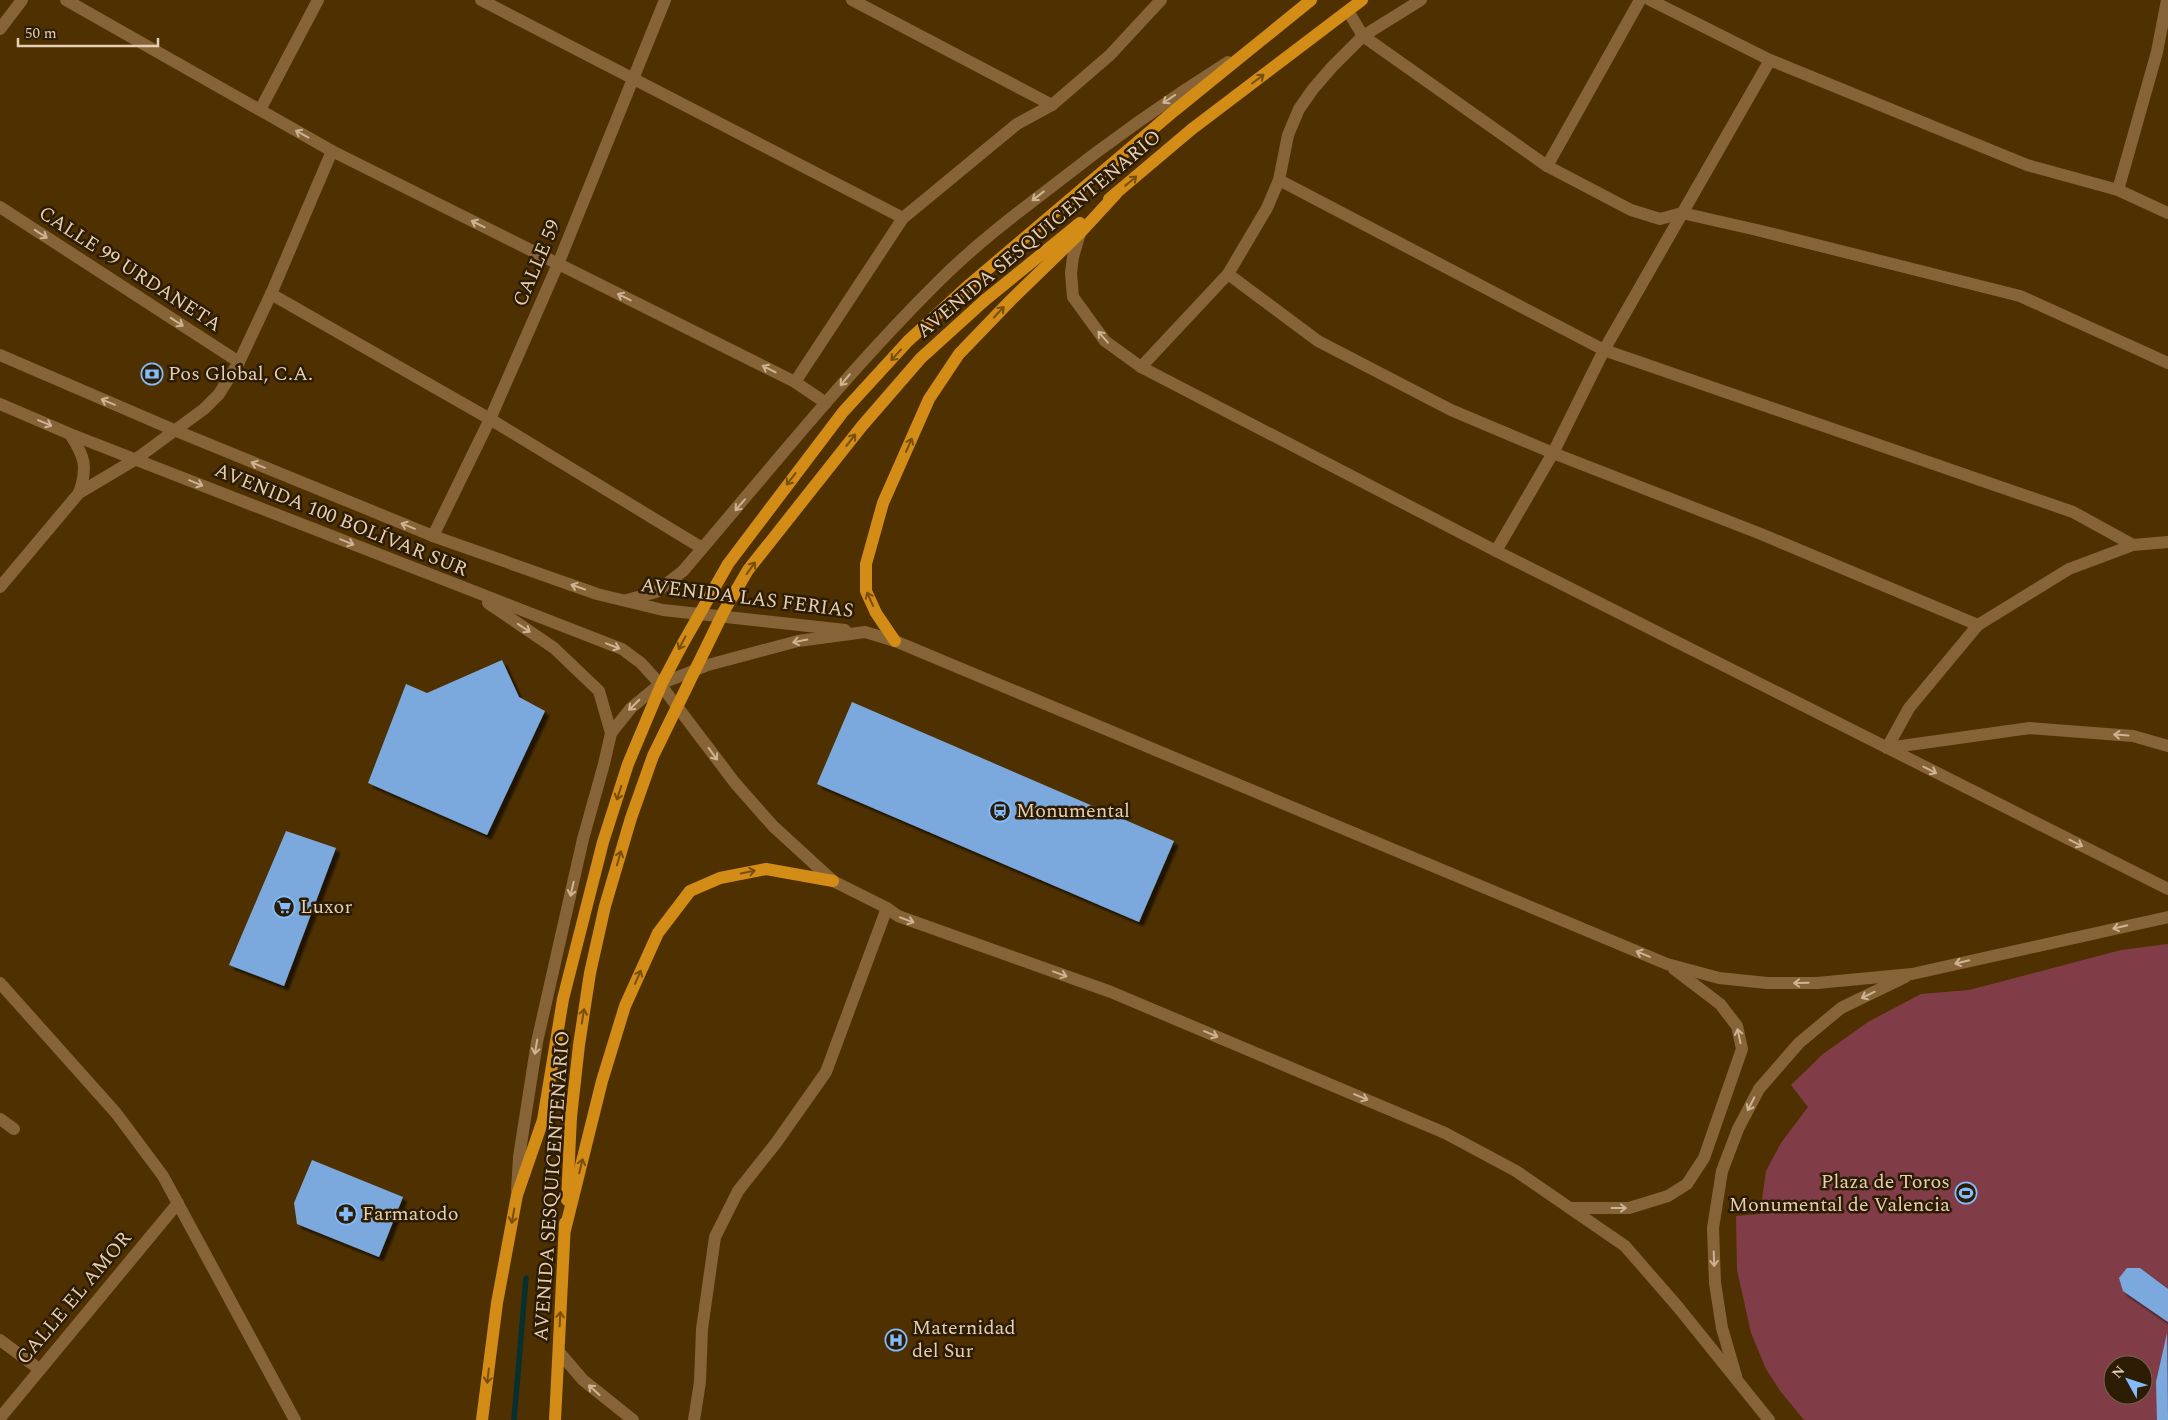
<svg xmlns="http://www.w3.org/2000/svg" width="2168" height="1420" font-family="Spectral,serif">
  <defs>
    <filter id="shadow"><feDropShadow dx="4.5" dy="4.5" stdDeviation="1" flood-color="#0009"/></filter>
  </defs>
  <rect width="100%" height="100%" fill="#4f3101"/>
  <path fill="#803d47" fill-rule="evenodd" d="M2168 944V1420H1804L1781 1392 1766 1369 1751 1333 1737 1270 1736 1216 1760 1214 1766 1171 1781 1143 1808 1107 1791 1085 1823 1054 1868 1022 1921 994 1969 990 2121 950ZM2113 1365H2143V1395H2113Z"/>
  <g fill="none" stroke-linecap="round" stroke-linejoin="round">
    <path stroke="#07302f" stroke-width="5.5" d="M514 1420 526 1278"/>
  </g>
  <g fill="#7ca9dd" filter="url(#shadow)">
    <path d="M502 660 519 697 545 711 487 835 368 783 406 684 427 693Z"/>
    <path d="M852 702 1174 841 1139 922 817 784Z"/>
    <path d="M286 831 336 848 284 986 229 965Z"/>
    <path d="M312 1160 403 1197 379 1257 297 1224 294 1203Z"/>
    <path d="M2127 1268H2140L2168 1289V1322L2123 1291 2119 1278Z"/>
    <path d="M2167 1333 2168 1420H2157L2156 1382Z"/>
  </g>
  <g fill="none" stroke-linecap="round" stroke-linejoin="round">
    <g stroke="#876437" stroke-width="12">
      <path d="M66 0 332 151 795 382 826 403"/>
      <path d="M481 0 903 218"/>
      <path d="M852 0 1052 105"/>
      <path d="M1650 0 1770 60 2027 165 2118 190 2168 213"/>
      <path d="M1348 11 1363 36 1547 166 1631 210 1660 219 1682 213 1757 230 2020 296 2168 363"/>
      <path d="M0 29 22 0"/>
      <path d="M260 110 318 0"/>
      <path d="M1547 166 1640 0"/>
      <path d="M1279 180 1604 350 2073 512 2133 545"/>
      <path d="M2118 190 2157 52 2167 0"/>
      <path d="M0 207 239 362"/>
      <path d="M1080 233 1073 257 1071 273 1073 297 1105 341 1141 367 1496 551 2168 889"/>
      <path d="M1228 274 1318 341 1451 410 1553 453 1761 534 1978 625"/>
      <path d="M271 294 490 419 702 548"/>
      <path d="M0 355 174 430 433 536 597 594 663 610 845 630"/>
      <path d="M1141 367 1228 274 1267 208 1279 180 1288 135 1299 109 1313 89 1332 67 1363 36 1421 0"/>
      <path d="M795 382 903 218 1017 124 1052 105 1110 55 1161 0"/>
      <path d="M0 404 70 434 622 649 641 663 660 684 735 783 773 826 833 881 887 908 898 916 1111 992 1445 1133 1516 1171 1625 1246 1678 1307 1769 1420"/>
      <path d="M70 434C85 457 88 467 79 493"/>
      <path d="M433 536 490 419 558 264 665 0"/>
      <path d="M1496 551 1553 453 1604 350 1770 60"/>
      <path d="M0 587 79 493 136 459 204 409 219 394 239 362 271 294 332 151"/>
      <path d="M627 600 656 592 683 571C767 473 848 371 940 280 974 246 1012 217 1050 188 1107 143 1166 101 1228 62"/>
      <path d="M488 603 554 648 599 691 611 733 604 764 583 839 537 1042 519 1157 517 1190"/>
      <path d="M611 733 631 708 660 684 708 665 798 641 865 632 895 641 1667 964 1719 978 1767 983H1817L1912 974 2168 917"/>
      <path d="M1887 748 1909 708 1978 625 2069 569 2133 545 2168 542"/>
      <path d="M1887 748 2030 728 2133 736 2168 746"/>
      <path d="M0 983 116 1113 163 1176 295 1420"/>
      <path d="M0 1119 14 1129"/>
      <path d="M1570 1208H1629L1668 1196 1687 1184 1704 1158 1742 1049 1737 1026 1720 1004 1674 969"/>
      <path d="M0 1340 39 1369"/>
      <path d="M559 1352 583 1380 633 1420"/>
      <path d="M1736 1376 1722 1328 1715 1283 1713 1228 1722 1171 1738 1129 1759 1089 1799 1043 1841 1008 1905 977"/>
      <path d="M0 1418 178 1203"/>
      <path d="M694 1420 700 1382 702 1329 715 1237 738 1191 776 1143 826 1072 887 908"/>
    </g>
    <g stroke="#d38c16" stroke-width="12">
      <path d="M1109 199 1192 129 1362 0"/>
      <path d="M969 285 1174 111 1311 0"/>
      <path d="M985 300 1080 223"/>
      <path d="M895 641 876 613 866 591V564L883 503 929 399 959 354 1011 300 1080 233 1116 194"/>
      <path d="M567 1200 571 1117"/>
      <path d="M565 1230 602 1081 625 1006 658 933 690 891 720 878 766 869 833 881"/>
      <path d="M482 1420 497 1303 517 1195 543 1120"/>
      <path d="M555 1420 565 1223"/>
    </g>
    <g stroke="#d38c16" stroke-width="12">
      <path d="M571 1117 579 1045 590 973 605 906 631 818 653 756 724 611 748 570 862 426 921 358 985 300"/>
      <path d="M543 1120 563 999 603 842 628 764 662 683 682 645 728 564 843 412 908 341 969 285"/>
    </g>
  </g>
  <defs><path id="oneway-shaft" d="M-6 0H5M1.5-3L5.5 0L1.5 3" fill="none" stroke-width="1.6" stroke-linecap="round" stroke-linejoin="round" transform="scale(1.25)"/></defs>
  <g stroke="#774e0c">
    <use href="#oneway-shaft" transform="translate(1258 79) rotate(-37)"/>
    <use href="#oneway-shaft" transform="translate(1131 181) rotate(-40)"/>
    <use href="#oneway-shaft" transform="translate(999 312) rotate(-47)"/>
    <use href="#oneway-shaft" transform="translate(896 355) rotate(132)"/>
    <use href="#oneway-shaft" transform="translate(851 440) rotate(-52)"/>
    <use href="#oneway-shaft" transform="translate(909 445) rotate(-66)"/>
    <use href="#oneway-shaft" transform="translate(791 479) rotate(128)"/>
    <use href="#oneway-shaft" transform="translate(751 568) rotate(-54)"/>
    <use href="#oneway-shaft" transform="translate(870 599) rotate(-114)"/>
    <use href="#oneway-shaft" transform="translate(682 643) rotate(118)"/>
    <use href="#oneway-shaft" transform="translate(619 793) rotate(108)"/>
    <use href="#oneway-shaft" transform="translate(619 858) rotate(-74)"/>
    <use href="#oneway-shaft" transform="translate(748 872) rotate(-11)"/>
    <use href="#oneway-shaft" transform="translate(638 977) rotate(-66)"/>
    <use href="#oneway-shaft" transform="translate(583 1016) rotate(-81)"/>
    <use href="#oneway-shaft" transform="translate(581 1166) rotate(-76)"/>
    <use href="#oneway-shaft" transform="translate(513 1216) rotate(100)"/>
    <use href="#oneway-shaft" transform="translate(560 1319) rotate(-87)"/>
    <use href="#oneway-shaft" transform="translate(488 1376) rotate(97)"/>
  </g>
  <g stroke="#ceb494">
    <use href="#oneway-shaft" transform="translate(1169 99) rotate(146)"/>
    <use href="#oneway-shaft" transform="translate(302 134) rotate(-151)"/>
    <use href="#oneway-shaft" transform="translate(1038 196) rotate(142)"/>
    <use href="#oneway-shaft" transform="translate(478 224) rotate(-154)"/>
    <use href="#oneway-shaft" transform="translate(41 234) rotate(33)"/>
    <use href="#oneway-shaft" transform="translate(624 297) rotate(-153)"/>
    <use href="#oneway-shaft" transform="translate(177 322) rotate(33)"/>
    <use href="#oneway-shaft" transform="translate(1103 337) rotate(-131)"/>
    <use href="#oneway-shaft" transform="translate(769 369) rotate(-153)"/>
    <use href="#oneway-shaft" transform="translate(845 380) rotate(130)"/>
    <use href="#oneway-shaft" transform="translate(108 402) rotate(-157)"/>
    <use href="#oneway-shaft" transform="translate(45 423) rotate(23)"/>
    <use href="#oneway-shaft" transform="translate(258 465) rotate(-158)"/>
    <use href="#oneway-shaft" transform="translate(196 483) rotate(22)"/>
    <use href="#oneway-shaft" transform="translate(740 505) rotate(131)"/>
    <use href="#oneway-shaft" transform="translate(408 526) rotate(-158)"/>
    <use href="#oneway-shaft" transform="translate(347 542) rotate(22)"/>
    <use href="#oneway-shaft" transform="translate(578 587) rotate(-161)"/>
    <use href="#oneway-shaft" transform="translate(524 628) rotate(34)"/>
    <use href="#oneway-shaft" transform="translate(800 641) rotate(169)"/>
    <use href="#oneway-shaft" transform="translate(613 646) rotate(21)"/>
    <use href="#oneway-shaft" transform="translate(634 705) rotate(135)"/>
    <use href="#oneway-shaft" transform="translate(2121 735) rotate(-176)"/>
    <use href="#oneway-shaft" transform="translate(713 754) rotate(54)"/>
    <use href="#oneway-shaft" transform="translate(1930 770) rotate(27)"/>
    <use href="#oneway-shaft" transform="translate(2076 843) rotate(27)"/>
    <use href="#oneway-shaft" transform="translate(572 889) rotate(103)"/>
    <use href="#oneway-shaft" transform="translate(907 920) rotate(20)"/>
    <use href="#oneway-shaft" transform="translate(2120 927) rotate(167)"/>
    <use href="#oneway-shaft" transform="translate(1643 954) rotate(-158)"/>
    <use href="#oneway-shaft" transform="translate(1962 962) rotate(167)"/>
    <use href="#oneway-shaft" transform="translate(1060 974) rotate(20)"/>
    <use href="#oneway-shaft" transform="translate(1801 983) rotate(179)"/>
    <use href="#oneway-shaft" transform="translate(1868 995) rotate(154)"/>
    <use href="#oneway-shaft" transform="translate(1211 1034) rotate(23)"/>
    <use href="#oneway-shaft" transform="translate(1739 1036) rotate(-102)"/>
    <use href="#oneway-shaft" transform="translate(536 1047) rotate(100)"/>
    <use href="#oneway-shaft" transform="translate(1361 1097) rotate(23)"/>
    <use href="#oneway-shaft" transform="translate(1751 1104) rotate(117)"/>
    <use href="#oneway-shaft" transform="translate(1619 1208)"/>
    <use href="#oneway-shaft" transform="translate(1714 1259) rotate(88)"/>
    <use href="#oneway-shaft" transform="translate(594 1390) rotate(-138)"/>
  </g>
  <defs>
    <g id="bank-ring" transform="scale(1.125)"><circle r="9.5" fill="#2c1c04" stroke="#84bcfb" stroke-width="1.5"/><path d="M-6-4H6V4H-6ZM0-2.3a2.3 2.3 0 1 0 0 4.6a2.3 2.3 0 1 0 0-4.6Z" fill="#84bcfb"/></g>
    <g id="station-ring" transform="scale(1.125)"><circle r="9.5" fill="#2c1c04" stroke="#84bcfb" stroke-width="1.5"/><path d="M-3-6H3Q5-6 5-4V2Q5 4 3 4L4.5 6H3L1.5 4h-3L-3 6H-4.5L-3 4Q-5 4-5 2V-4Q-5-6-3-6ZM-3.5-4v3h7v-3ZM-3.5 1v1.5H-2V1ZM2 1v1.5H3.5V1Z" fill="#84bcfb"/></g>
    <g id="supermarket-ring" transform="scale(1.125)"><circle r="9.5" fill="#2c1c04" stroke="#84bcfb" stroke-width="1.5"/><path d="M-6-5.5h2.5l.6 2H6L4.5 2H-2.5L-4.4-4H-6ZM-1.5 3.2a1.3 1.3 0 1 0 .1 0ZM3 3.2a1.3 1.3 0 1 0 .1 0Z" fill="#84bcfb"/></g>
    <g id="stadium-ring" transform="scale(1.125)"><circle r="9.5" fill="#2c1c04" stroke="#84bcfb" stroke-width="1.5"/><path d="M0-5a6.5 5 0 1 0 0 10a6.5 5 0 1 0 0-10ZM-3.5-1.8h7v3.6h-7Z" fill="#84bcfb"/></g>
    <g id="pharmacy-ring" transform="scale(1.125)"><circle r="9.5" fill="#2c1c04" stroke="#84bcfb" stroke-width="1.5"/><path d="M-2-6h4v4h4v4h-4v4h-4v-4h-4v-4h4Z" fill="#84bcfb"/></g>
    <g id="hospital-ring" transform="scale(1.125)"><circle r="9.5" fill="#2c1c04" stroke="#84bcfb" stroke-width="1.5"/><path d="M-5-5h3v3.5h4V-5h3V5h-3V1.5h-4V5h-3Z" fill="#84bcfb"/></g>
  </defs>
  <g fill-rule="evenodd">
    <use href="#bank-ring" x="152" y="374"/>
    <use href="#station-ring" x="1000" y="811"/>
    <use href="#supermarket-ring" x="284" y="907"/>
    <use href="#stadium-ring" x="1966" y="1193"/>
    <use href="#pharmacy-ring" x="346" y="1214"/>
    <use href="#hospital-ring" x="896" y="1340"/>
  </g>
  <g text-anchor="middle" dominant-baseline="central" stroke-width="5" stroke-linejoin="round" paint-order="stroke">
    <g font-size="20" fill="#e5ceb3" stroke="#2c1c04">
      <text transform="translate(1039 234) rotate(-40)">AVENIDA SESQUICENTENARIO</text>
      <text transform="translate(537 263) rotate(-67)">CALLE 59</text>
      <text transform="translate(130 269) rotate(33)">CALLE 99 URDANETA</text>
      <text transform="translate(341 520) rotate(22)">AVENIDA 100 BOLÍVAR SUR</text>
      <text transform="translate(747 598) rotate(7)">AVENIDA LAS FERIAS</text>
      <text transform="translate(552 1186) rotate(-86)">AVENIDA SESQUICENTENARIO</text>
      <text transform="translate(74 1298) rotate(-50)">CALLE EL AMOR</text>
    </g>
    <g font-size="20" fill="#e5ceb3" stroke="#2c1c04" text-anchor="start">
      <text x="168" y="374">Pos Global, C.A.</text>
      <text x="1016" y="811">Monumental</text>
      <text x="300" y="907">Luxor</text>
      <text x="1950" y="1182" text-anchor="end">Plaza de Toros<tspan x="1950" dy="23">Monumental de Valencia</tspan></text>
      <text x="362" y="1214">Farmatodo</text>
      <text x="912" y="1328">Maternidad<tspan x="912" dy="23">del Sur</tspan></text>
    </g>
  </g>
  <g transform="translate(2128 1380) rotate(310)"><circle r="24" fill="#2c1c04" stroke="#76634a"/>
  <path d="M0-4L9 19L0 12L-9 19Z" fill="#84bcfb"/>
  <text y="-8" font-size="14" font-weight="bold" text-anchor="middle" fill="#e5ceb3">N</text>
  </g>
  <path d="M18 38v8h140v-8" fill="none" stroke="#e5ceb3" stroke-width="2.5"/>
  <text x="25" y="38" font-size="15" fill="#e5ceb3" stroke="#2c1c04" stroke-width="4" paint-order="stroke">50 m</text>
</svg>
